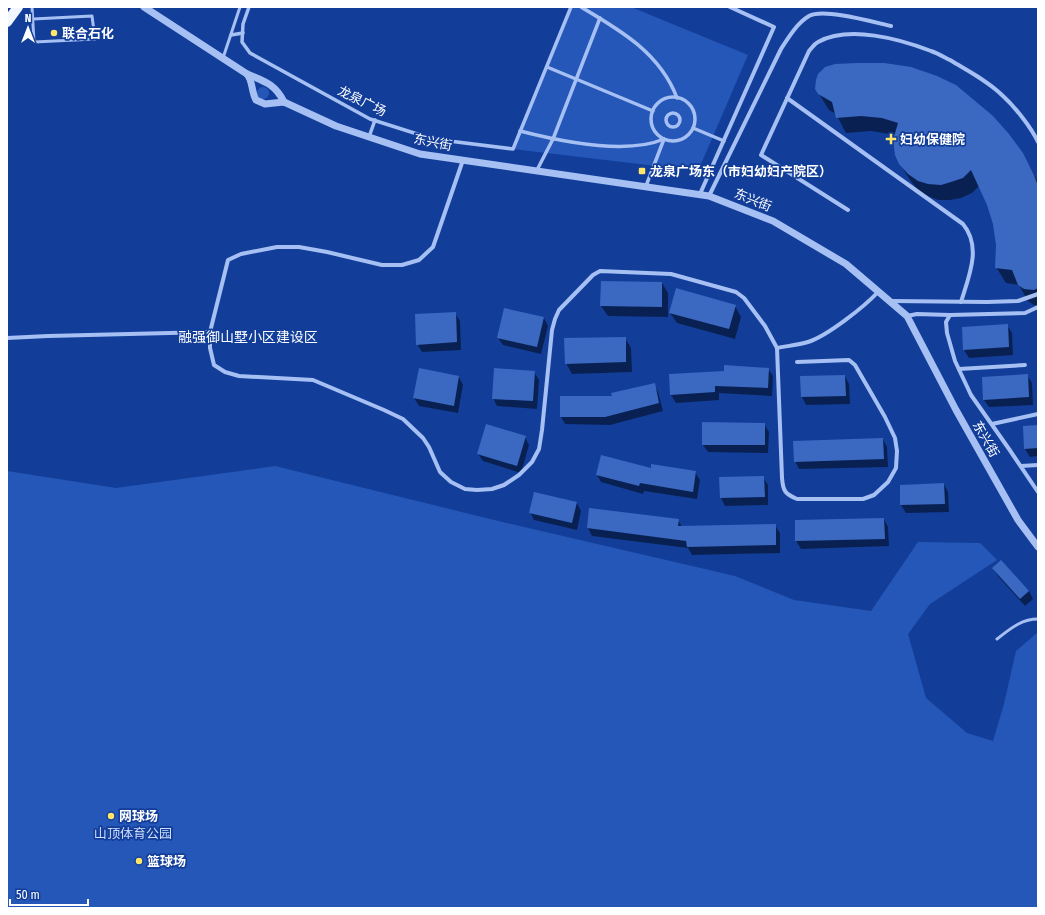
<svg xmlns="http://www.w3.org/2000/svg" width="1045" height="915" font-family="'Fira Sans Condensed','Noto Sans SC',sans-serif">
  <rect width="100%" height="100%" fill="#123e9a"/>
  <g fill="#2557b8">
    <path d="M571 7H631L748 55 698 171 513 149Z"/>
    <circle cx="263" cy="93" r="6"/>
    <path d="M275 466 490 519 735 576 794 600 871 611 918 542 980 543 997 560 930 604 908 634 926 698 967 733 993 741 1004 704 1016 651 1038 632V908H7V471L116 488Z"/>
  </g>
  <g fill="#0007">
    <path d="M816 89 1023 154 1038 182V305H1034L1028 301 1019 285 1006 283 996 267 997 245 994 223 988 205 979 186 972 193 961 198 950 200H938L928 196 918 190 910 180 900 164 896 135 871 131 846 133 836 114 829 110Z"/>
    <path d="M662 283 668 293V317L608 316 601 306Z"/>
    <path d="M735 306 741 317 735 339 677 323 670 313Z"/>
    <path d="M455 313 460 321 461 350 422 352 417 344Z"/>
    <path d="M544 318 548 326 541 354 503 345 498 338Z"/>
    <path d="M1007 325 1012 333 1013 355 969 358 964 350Z"/>
    <path d="M625 338 631 348 632 372 572 374 566 363Z"/>
    <path d="M768 369 773 376 772 396 719 393V400L676 403 671 395Z"/>
    <path d="M534 372 539 380 537 409 497 406 493 398Z"/>
    <path d="M1027 375 1032 383 1033 405 989 407 984 400Z"/>
    <path d="M845 376 849 384 850 404 806 405 802 397Z"/>
    <path d="M459 377 463 385 458 413 419 406 414 398Z"/>
    <path d="M654 384 658 392 663 411 610 425 565 424 561 417 613 397Z"/>
    <path d="M764 424 769 432 768 453 708 452 703 445Z"/>
    <path d="M1038 426V456L1030 457 1025 449Z"/>
    <path d="M525 437 529 445 521 473 483 461 478 454Z"/>
    <path d="M883 439 887 447 888 467 799 469 795 461Z"/>
    <path d="M652 469 695 472 700 480 697 499 644 491 643 494 601 482 597 475Z"/>
    <path d="M763 477 768 485V505L725 506 721 498 720 478Z"/>
    <path d="M944 484 948 492 949 512 906 513 901 505V486Z"/>
    <path d="M577 503 581 511 577 530 534 520 530 512Z"/>
    <path d="M884 519 888 527 889 546 801 549 796 541Z"/>
    <path d="M678 520 682 527 775 525 780 533V553L692 555 688 548 592 536 588 528Z"/>
    <path d="M993 568 1029 591 1033 599 1025 606 998 576Z"/>
  </g>
  <g fill="#3b68c1">
    <path d="M857 63H884L911 67 937 76 956 85 993 116 1009 134 1023 153 1034 175 1038 186V288L1034 290 1024 289 1018 285 1012 270 995 268 996 245 993 224 987 205 971 170 963 178 951 182 941 185 928 184 918 181 908 174 899 164 895 155 893 140 898 123 882 118 861 116 836 118 832 102 818 94 815 89 816 80 818 74 825 67 835 64Z"/>
    <path d="M601 281 662 282V307L600 306Z"/>
    <path d="M676 288 736 305 729 329 669 313Z"/>
    <path d="M504 308 544 317 537 347 497 338Z"/>
    <path d="M456 312 457 342 416 345 415 314Z"/>
    <path d="M1008 324 1009 347 963 350 962 327Z"/>
    <path d="M626 337V362L565 364 564 338Z"/>
    <path d="M724 365 769 368 768 388 715 386V392L670 395 669 374 724 371Z"/>
    <path d="M419 368 459 376 454 406 413 398Z"/>
    <path d="M494 368 535 371 533 401 492 399Z"/>
    <path d="M1028 374 1029 397 983 400 982 377Z"/>
    <path d="M845 375 846 396 801 397 800 376Z"/>
    <path d="M655 383 659 403 605 417H560V396H612L611 393Z"/>
    <path d="M702 422 765 423V445H702Z"/>
    <path d="M486 424 526 436 517 466 477 454Z"/>
    <path d="M1038 425V448L1024 449 1023 426Z"/>
    <path d="M883 438 884 459 794 462 793 441Z"/>
    <path d="M601 455 651 468V464L696 471 693 492 640 483 639 486 596 475Z"/>
    <path d="M764 476 765 497 720 498 719 477Z"/>
    <path d="M944 483 945 504 900 505V485Z"/>
    <path d="M534 492 577 502 572 523 529 513Z"/>
    <path d="M589 508 679 519 678 526 776 524V545L687 547 686 541 587 528Z"/>
    <path d="M884 518 885 539 795 541V520Z"/>
    <path d="M1001 560 1029 591 1020 599 992 568Z"/>
  </g>
  <g fill="none" stroke-linecap="round" stroke-linejoin="round">
    <g stroke="#a6c0f4" stroke-width="3">
      <path d="M32 7 34 42 95 39 92 16 33 19"/>
      <path d="M223 58 240 7"/>
      <path d="M997 639C1010 629 1021 619 1038 619"/>
    </g>
    <g stroke="#a6c0f4" stroke-width="3.5">
      <path d="M249 7 243 24 242 42 250 53 370 119 433 139 513 149 571 7"/>
      <path d="M581 7C620 30 660 53 677 98"/>
      <path d="M231 35 243 33"/>
      <path d="M547 67 653 111"/>
      <circle cx="673" cy="119" r="22"/>
      <circle cx="673" cy="120" r="7"/>
      <path d="M693 128 724 141"/>
      <path d="M520 131C559 141 627 155 664 139"/>
      <path d="M369 137 375 120"/>
      <path d="M537 170 553 139 600 18"/>
      <path d="M646 186 664 139"/>
    </g>
    <g stroke="#a6c0f4" stroke-width="4">
      <path d="M787 98 963 224C982 247 969 276 961 302"/>
      <path d="M463 160 433 247 419 260 402 265H382L327 252 299 247H277L241 254 228 260 210 332V348L214 365 225 372 239 376 313 380 384 410 403 419 423 438 429 447 440 472 451 482 465 489 477 490 492 489 504 485 519 475 532 462 539 449 542 430 552 330 555 319 559 310 593 275 600 271 671 274 736 292 744 298 765 326 777 348 782 478C783 491 785 494 797 499H863L874 495 888 482 896 468 897 451 895 438 885 417 855 365 849 360 797 362"/>
      <path d="M700 194 774 27 730 7"/>
      <path d="M709 196 781 49C788 38 797 23 809 16 824 8 873 22 891 26"/>
      <path d="M848 210 761 155 809 51C812 48 814 44 818 42 849 25 900 39 931 51 937 53 944 57 950 60 968 71 988 81 1003 96 1015 107 1031 127 1038 142"/>
      <path d="M891 301 987 302 1018 301 1038 294"/>
      <path d="M950 315 946 322 947 333 955 361 971 395 1009 449 1038 492"/>
      <path d="M907 316 917 314 950 315 1025 313 1038 307"/>
      <path d="M7 338 48 336 210 332"/>
      <path d="M777 348C787 346 798 345 808 342 827 336 864 307 878 292"/>
      <path d="M959 369 1025 365"/>
      <path d="M992 424 1038 414"/>
      <path d="M1021 466 1038 465"/>
    </g>
    <g stroke="#a6c0f4" stroke-width="7">
      <path d="M144 7 247 74C264 81 275 84 284 102"/>
      <path d="M247 74C253 81 251 91 256 100L265 104 284 102"/>
      <path d="M284 102 336 126 420 154 709 196 773 221 846 264 907 316 956 410 1018 520 1038 547"/>
    </g>
    <path stroke="#f2f6ff" stroke-width="10" d="M7 22 18 7"/>
  </g>
  <g fill="#ffe568" stroke="#123e9a" stroke-width="1.5">
    <circle cx="54" cy="33" r="4"/>
    <path d="M889 133h4v4h4v4h-4v4h-4v-4h-4v-4h4z"/>
    <rect x="638" y="167" width="8" height="8" rx="2"/>
    <circle cx="111" cy="816" r="4"/>
    <circle cx="139" cy="861" r="4"/>
  </g>
  <g text-anchor="middle" dominant-baseline="central" stroke-width="3.5" stroke-linejoin="round" paint-order="stroke">
    <g font-size="13" font-weight="bold" fill="#fff" stroke="#123e9a" text-anchor="start">
      <text x="62" y="33">联合石化</text>
      <text x="900" y="139">妇幼保健院</text>
      <text x="650" y="171">龙泉广场东（市妇幼妇产院区）</text>
      <text x="119" y="816">网球场</text>
      <text x="147" y="861">篮球场</text>
    </g>
    <g font-size="13" fill="#fff" stroke="#123e9a">
      <text transform="translate(362 101) rotate(26)">龙泉广场</text>
      <text transform="translate(433 142) rotate(11)">东兴街</text>
      <text transform="translate(753 200) rotate(22)">东兴街</text>
      <text transform="translate(986 439) rotate(60)">东兴街</text>
    </g>
    <g font-size="13" fill="#cedefd" stroke="#123e9a">
      <text x="133" y="833">山顶体育公园</text>
    </g>
    <g font-size="14" fill="#fff" stroke="#123e9a">
      <text x="248" y="337">融强御山墅小区建设区</text>
    </g>
  </g>
  <rect width="1045" height="915" fill="none" stroke="#ffffff" stroke-width="16"/>
  <g transform="translate(28 28)" stroke="#123e9a" stroke-width="3" paint-order="stroke">
  <path d="M0-3L7 15L0 10L-7 15Z" fill="#ffffff"/>
  <text y="-6" font-size="11" font-weight="bold" text-anchor="middle" fill="#ffffff">N</text>
  </g>
  <path d="M10 899v6h78v-6" fill="none" stroke="#ffffff" stroke-width="2"/>
  <text x="16" y="899" font-size="12" fill="#ffffff" stroke="#123e9a" stroke-width="3" paint-order="stroke">50 m</text>
</svg>
